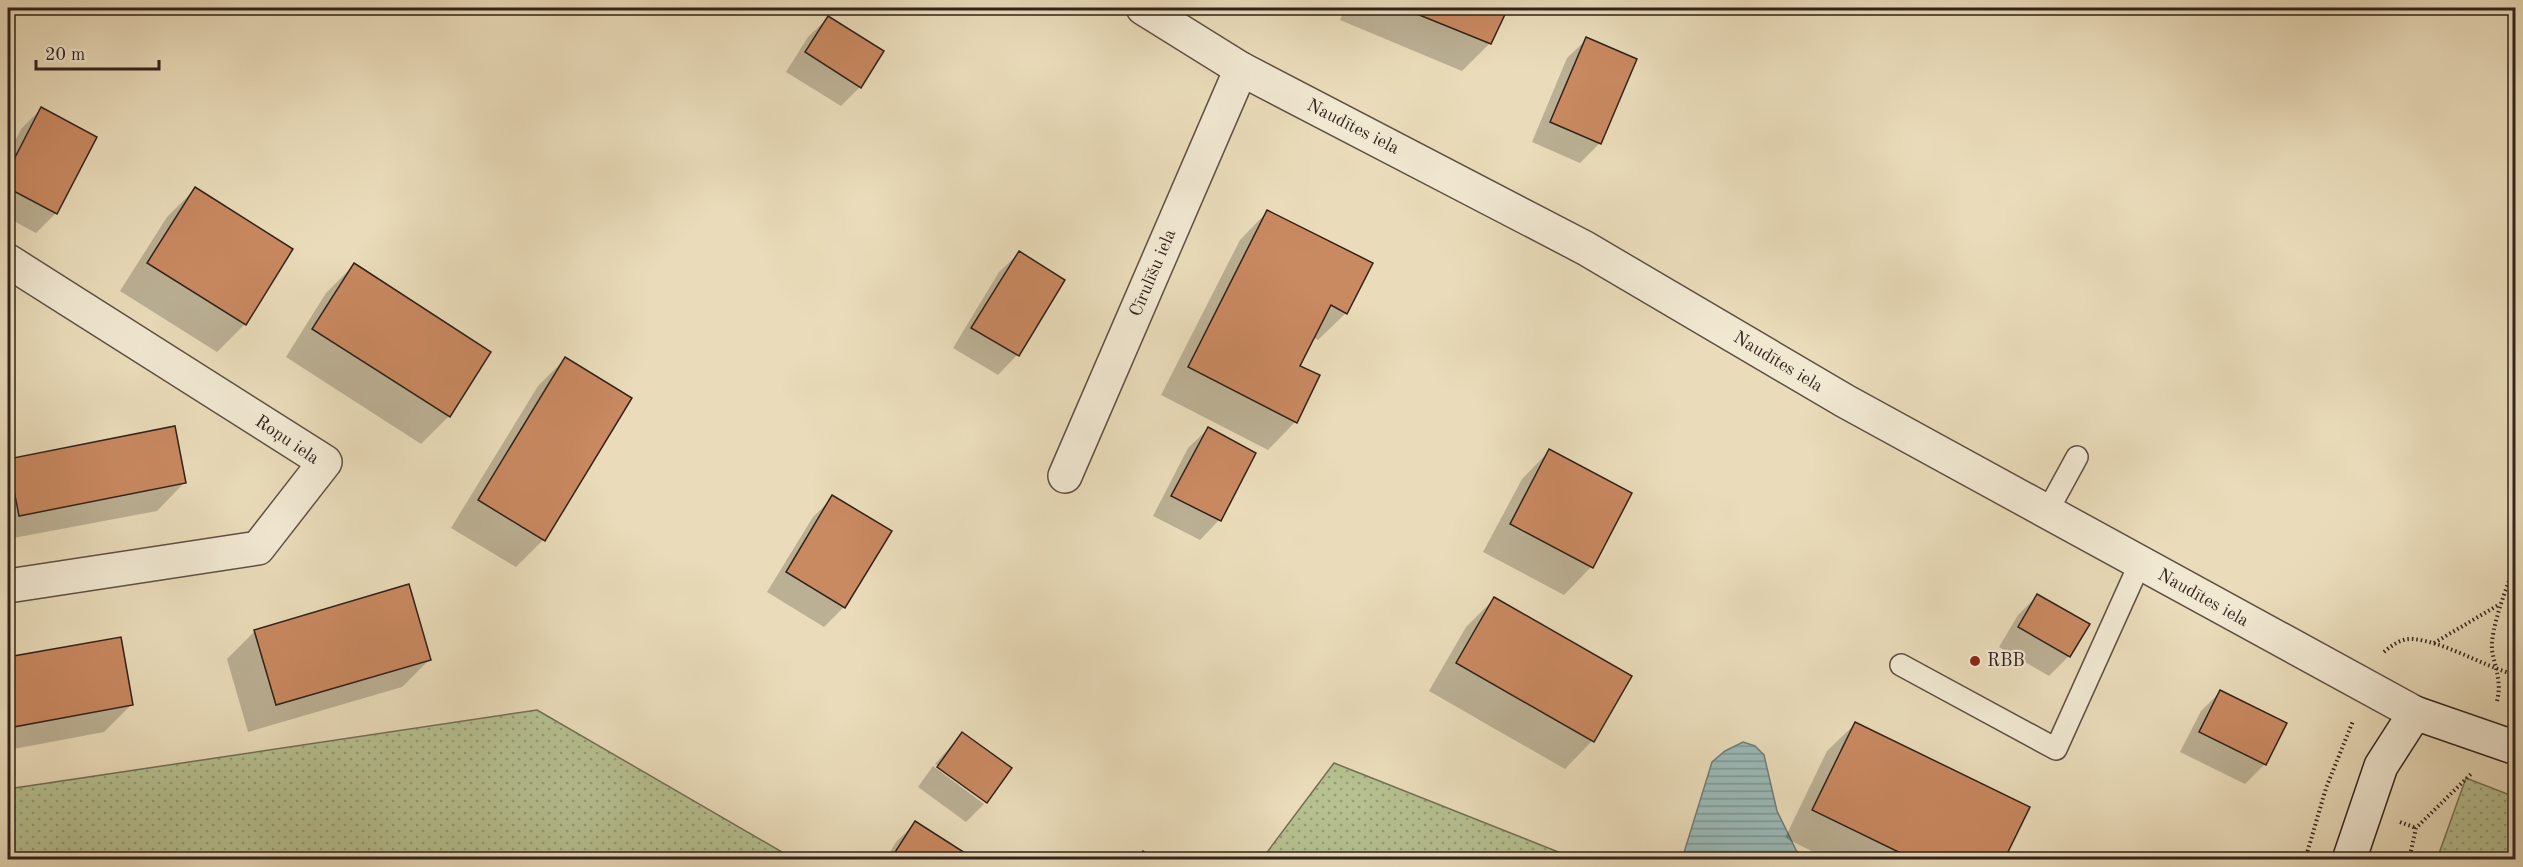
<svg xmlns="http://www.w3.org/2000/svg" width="2523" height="867" font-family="'Old Standard TT',serif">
  <defs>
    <pattern id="grass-dots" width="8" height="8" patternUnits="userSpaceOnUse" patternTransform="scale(1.5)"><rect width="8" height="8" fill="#b6c090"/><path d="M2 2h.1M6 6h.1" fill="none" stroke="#959c75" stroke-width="1.8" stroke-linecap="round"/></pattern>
    <pattern id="water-rules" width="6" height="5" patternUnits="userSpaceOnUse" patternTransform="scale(1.5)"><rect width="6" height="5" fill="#9abab8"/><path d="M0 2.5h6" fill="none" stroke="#7e9795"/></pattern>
  </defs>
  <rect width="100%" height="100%" fill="#eadcba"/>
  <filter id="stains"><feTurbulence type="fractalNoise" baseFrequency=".00333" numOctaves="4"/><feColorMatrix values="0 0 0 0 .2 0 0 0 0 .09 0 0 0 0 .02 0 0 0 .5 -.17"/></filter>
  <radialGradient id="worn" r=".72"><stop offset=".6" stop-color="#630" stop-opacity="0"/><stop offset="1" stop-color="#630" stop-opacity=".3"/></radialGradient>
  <g fill="url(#grass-dots)" stroke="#747156" stroke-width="1.5">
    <path d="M537 710 794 859H8V789Z"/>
    <path d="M1334 763 1576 859H1262Z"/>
    <path d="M2466 778 2515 797V859H2437Z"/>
  </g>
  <path fill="url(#water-rules)" stroke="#707d79" stroke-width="1.5" d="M1743 742 1755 746 1764 755 1777 811 1796 850 1804 859H1682L1712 762 1725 751Z"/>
  <g fill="#0003">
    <path d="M1345 8H1506L1490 43 1462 71 1340 20Z"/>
    <path d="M828 18 860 87 841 106 786 72 808 37Z"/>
    <path d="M1587 39 1600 143 1580 163 1532 142 1567 58Z"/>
    <path d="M41 109 56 213 36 233 8 218V155L21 129Z"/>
    <path d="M195 189 291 250 245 324 217 352 120 291 167 217Z"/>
    <path d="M1267 212 1346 313 1318 340 1313 337 1298 366 1295 422 1268 450 1161 395 1240 240Z"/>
    <path d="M1019 253 1063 280 1017 355 998 375 953 348 999 272Z"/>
    <path d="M354 265 489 352 449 416 421 444 286 357 326 293Z"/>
    <path d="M565 359 543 540 516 567 451 528 538 386Z"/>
    <path d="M174 428 184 483 157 511 8 539V460Z"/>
    <path d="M1208 429 1254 454 1219 520 1200 540 1153 516 1188 448Z"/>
    <path d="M1549 451 1591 567 1564 595 1483 552 1522 479Z"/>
    <path d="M833 497 844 607 824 627 767 592 813 517Z"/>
    <path d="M2037 596 2069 656 2049 676 1999 647 2018 615Z"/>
    <path d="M1494 599 1592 741 1565 769 1429 691 1466 627Z"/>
    <path d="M255 631 430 659 402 687 248 732 227 659Z"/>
    <path d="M120 638 132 704 104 732 8 750V659Z"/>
    <path d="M2221 691 2285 724 2264 765 2245 784 2180 752 2201 711Z"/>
    <path d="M1855 724 2003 860H1830L1785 838 1827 751Z"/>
    <path d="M962 734 1010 769 985 803V800L935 764Z"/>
    <path d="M933 766 984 804 966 822 918 787Z"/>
    <path d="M916 823 973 860H885L896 842Z"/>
  </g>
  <g fill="#c98961" stroke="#31221b" stroke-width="1.5">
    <path d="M1402 8H1508L1491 44Z"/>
    <path d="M828 16 884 51 861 88 805 52Z"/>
    <path d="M1586 37 1637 59 1601 144 1550 122Z"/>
    <path d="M41 107 97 137 57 214 8 188V171Z"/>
    <path d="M195 187 293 249 246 325 147 263Z"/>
    <path d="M1267 210 1373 263 1347 314 1331 305 1300 366 1320 375 1297 423 1188 367Z"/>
    <path d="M1019 251 1065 280 1019 356 971 328Z"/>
    <path d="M354 263 491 352 450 417 312 329Z"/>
    <path d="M565 357 632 398 545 541 478 500Z"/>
    <path d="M175 426 186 483 19 516 8 459Z"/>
    <path d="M1208 427 1256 453 1221 521 1171 496Z"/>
    <path d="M1549 449 1632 493 1593 568 1510 524Z"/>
    <path d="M832 495 892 531 845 608 786 572Z"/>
    <path d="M409 584 431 660 276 705 254 630Z"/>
    <path d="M2037 594 2090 624 2070 657 2018 627Z"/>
    <path d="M1494 597 1632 676 1594 742 1456 663Z"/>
    <path d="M121 637 133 705 8 728V657Z"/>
    <path d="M2220 690 2287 723 2266 765 2199 732Z"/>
    <path d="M1855 722 2030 807 2004 860H1915L1812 810Z"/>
    <path d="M962 732 1012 768 987 803 937 767Z"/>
    <path d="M915 821 976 860H890Z"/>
    <path d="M1143 851 1156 860H1137Z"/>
  </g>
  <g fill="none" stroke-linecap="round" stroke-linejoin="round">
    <g stroke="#5f5043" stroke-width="24">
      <g id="lane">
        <path d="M2047 512 2077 457"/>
        <path d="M1901 665 2056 749 2140 563"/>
      </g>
    </g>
    <g stroke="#5f5043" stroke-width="36">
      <g id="street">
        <path d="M1143 8 1241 69 1585 248 1845 401 2415 713"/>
        <path d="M8 261 325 462 258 548 8 586"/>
        <path d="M1065 476 1241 69"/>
      </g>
    </g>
    <g stroke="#31221b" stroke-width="36">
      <path id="secondary" d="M2349 860 2381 766 2415 713 2516 748"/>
    </g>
    <g stroke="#31221b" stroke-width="4" stroke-dasharray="1.5 3" stroke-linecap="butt">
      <path d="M2434 643 2500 604"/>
      <path d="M2384 652C2392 645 2402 638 2413 639 2445 642 2483 666 2516 675"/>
      <path d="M2497 701C2502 682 2495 668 2492 650 2490 629 2508 583 2516 563"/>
      <path d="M2400 822 2416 828"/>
      <path d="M2305 860 2326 788 2353 721"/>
      <path d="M2409 860 2416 828 2472 773"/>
    </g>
    <use href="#lane" stroke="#f1e8d2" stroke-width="21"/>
    <use href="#street" stroke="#f1e8d2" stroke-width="33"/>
    <use href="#secondary" stroke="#f1e8d2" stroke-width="33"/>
  </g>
  <circle fill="#8f2418" stroke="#f1e8d2" stroke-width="2" cx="1975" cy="661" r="6"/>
  <g text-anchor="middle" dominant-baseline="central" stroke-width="4.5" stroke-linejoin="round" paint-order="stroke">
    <g font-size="18" fill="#31221b" stroke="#f1e8d2">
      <text transform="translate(1353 127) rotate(27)">Naudītes iela</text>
      <text transform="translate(1153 273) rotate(-67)">Cīrulīšu iela</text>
      <text transform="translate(1778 362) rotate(31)">Naudītes iela</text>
      <text transform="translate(287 440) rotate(34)">Roņu iela</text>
      <text transform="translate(2203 598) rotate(29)">Naudītes iela</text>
    </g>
    <g font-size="18" fill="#31221b" stroke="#f1e8d2" text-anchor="start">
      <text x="1987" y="661">RBB</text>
    </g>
  </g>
  <rect width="2523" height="867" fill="none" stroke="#eadcba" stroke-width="30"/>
  <rect x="9" y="9" width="2505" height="849" fill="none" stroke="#31221b" stroke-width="3"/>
  <rect x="15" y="15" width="2493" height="837" fill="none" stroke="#31221b" stroke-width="1.5"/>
  <path d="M36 60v9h123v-9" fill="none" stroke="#31221b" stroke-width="3"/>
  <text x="45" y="60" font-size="18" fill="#31221b" stroke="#f1e8d2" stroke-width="4.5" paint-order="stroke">20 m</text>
  <rect width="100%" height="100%" filter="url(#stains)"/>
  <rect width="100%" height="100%" fill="url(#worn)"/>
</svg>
